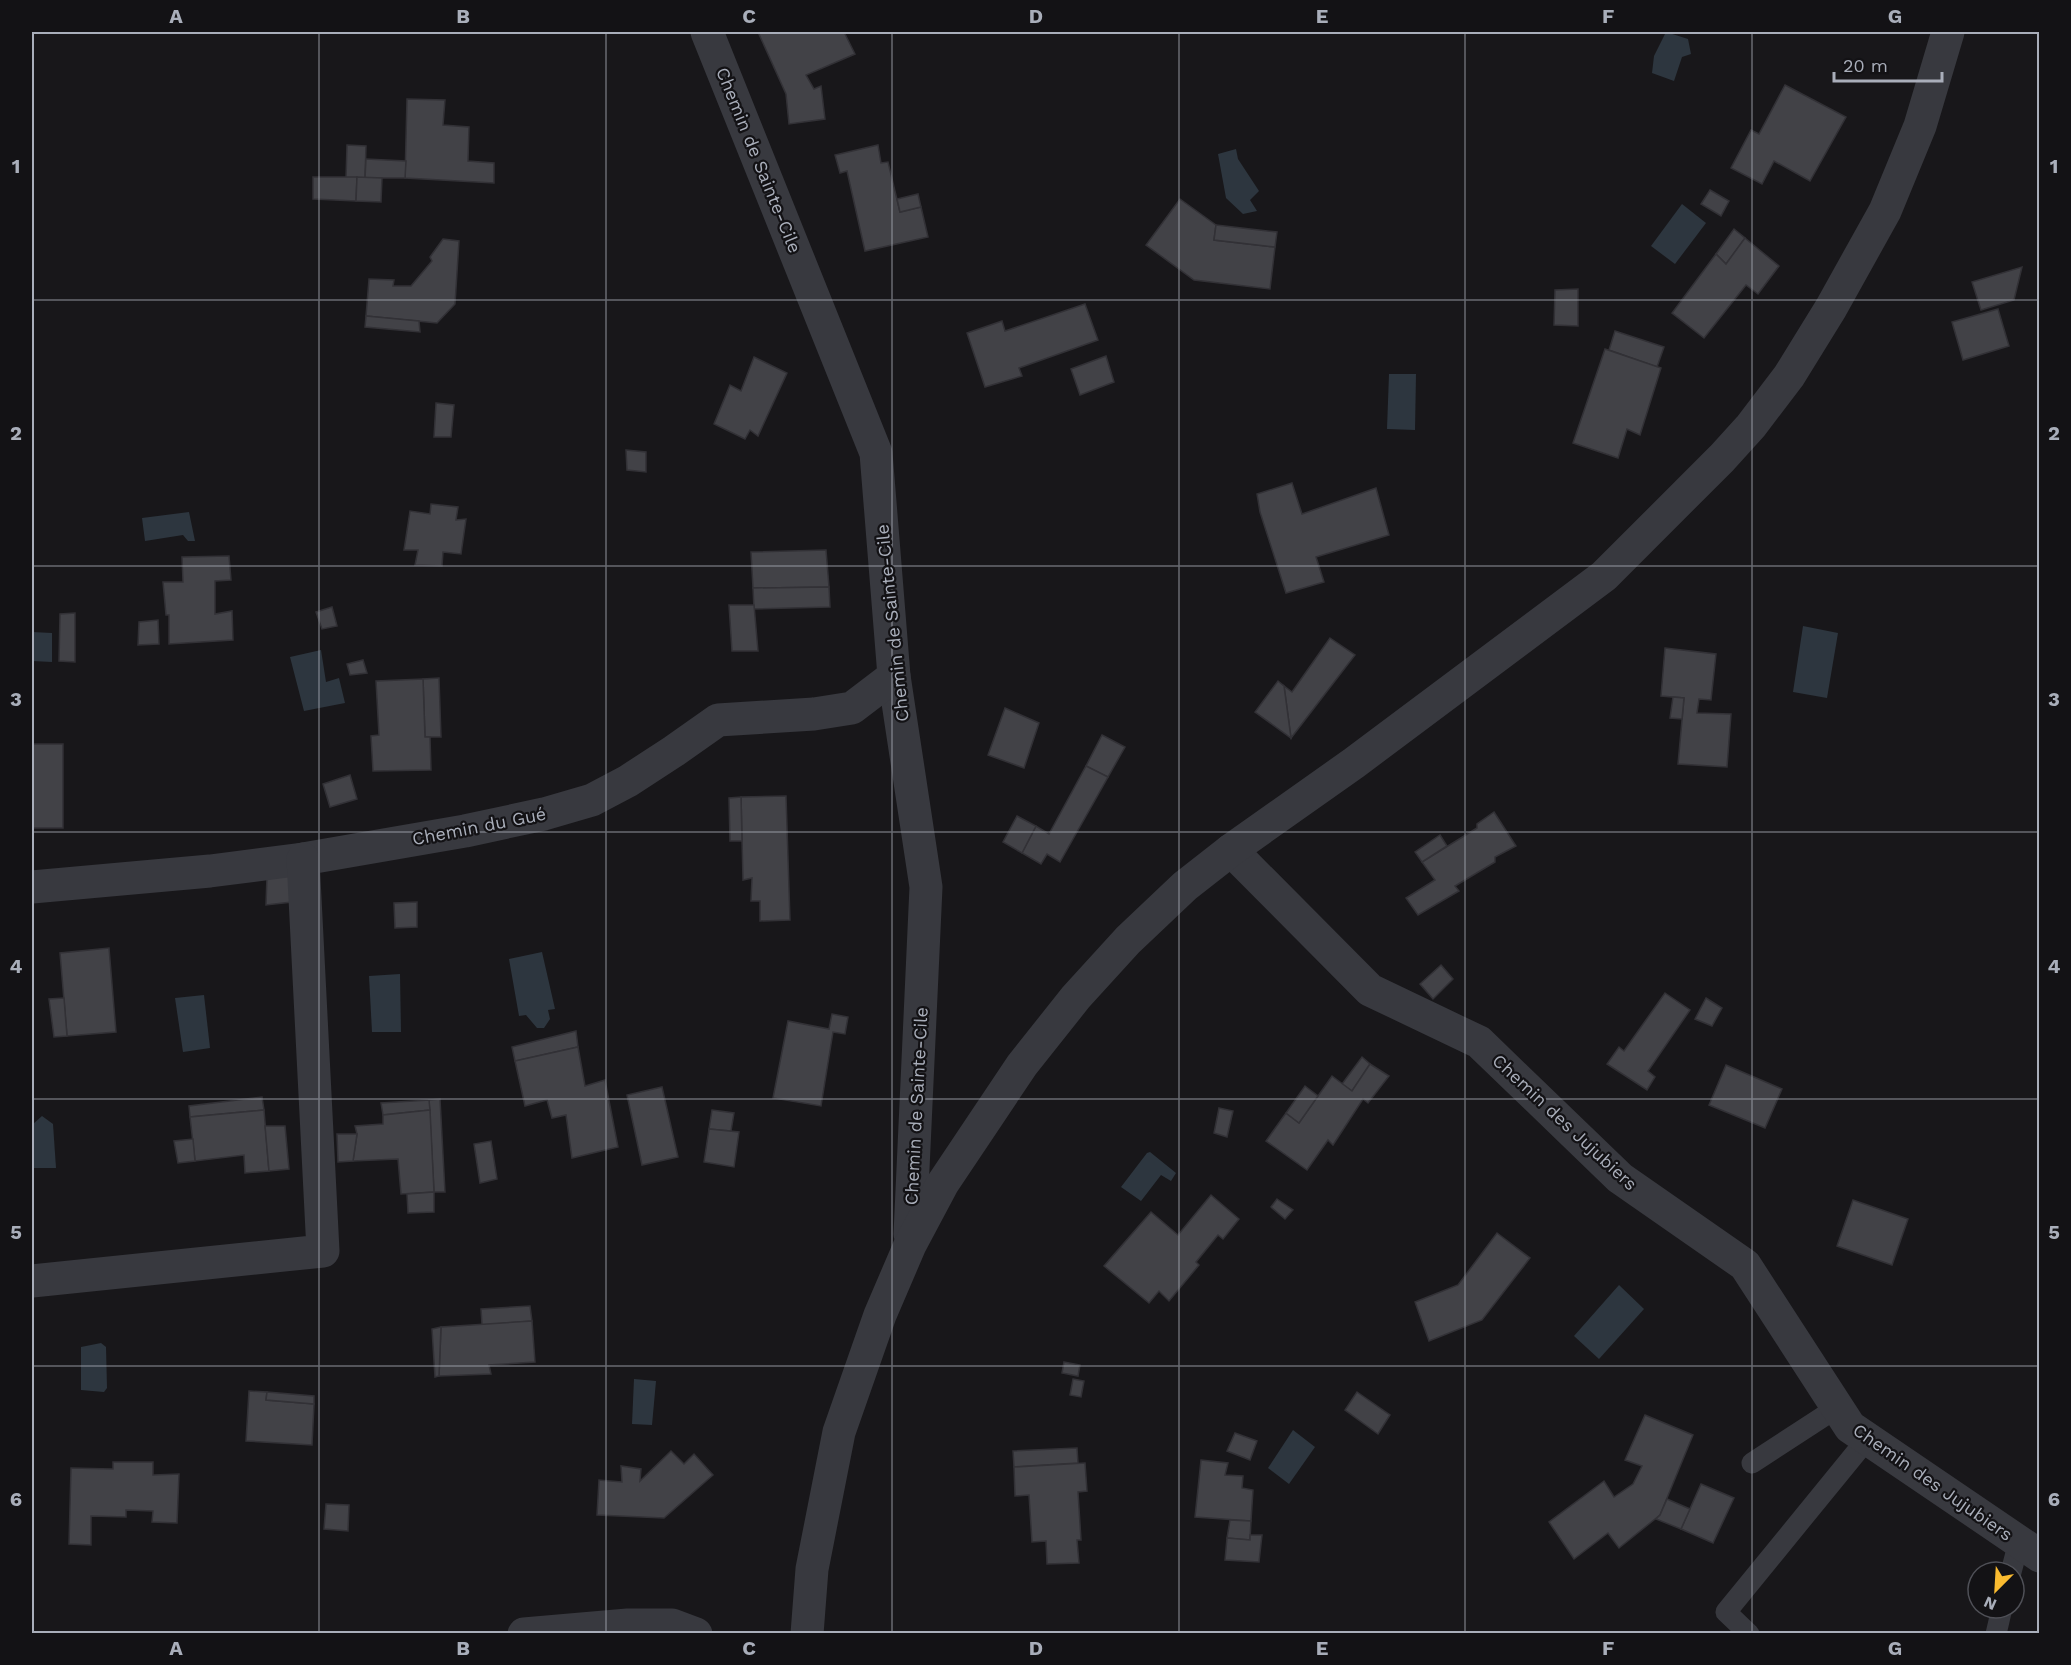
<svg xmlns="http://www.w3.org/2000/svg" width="2071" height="1665" font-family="'Work Sans',sans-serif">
  <rect width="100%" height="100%" fill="#18171a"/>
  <g fill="#2d363f">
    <path d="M1666 32 1688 39 1691 54 1682 57 1674 81 1652 73 1654 56Z"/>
    <path d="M1236 149 1238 159 1259 191 1250 200 1257 211 1243 214 1226 198 1218 154Z"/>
    <path d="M1682 204 1706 223 1675 264 1651 246Z"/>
    <path d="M1389 374H1416L1415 430 1387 429Z"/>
    <path d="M189 512 195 541H188L183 535 145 541 142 518Z"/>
    <path d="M1803 626 1838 633 1827 698 1793 692Z"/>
    <path d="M32 632 52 633V662L32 661Z"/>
    <path d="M321 650 326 682 339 678 345 703 304 711 290 657Z"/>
    <path d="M542 952 555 1009 548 1010 550 1019 544 1028H537L526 1015 519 1016 509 959Z"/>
    <path d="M400 974 401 1032H372L369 976Z"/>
    <path d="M204 995 210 1048 183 1052 175 998Z"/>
    <path d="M42 1116 53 1124 56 1168H33L32 1125Z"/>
    <path d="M1150 1152 1176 1173 1171 1181 1161 1175 1141 1201 1121 1187 1147 1153Z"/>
    <path d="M1619 1285 1644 1309 1599 1359 1574 1336Z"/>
    <path d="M101 1343 106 1347 107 1388 104 1392 81 1390V1347Z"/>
    <path d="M634 1379 656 1381 652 1425 632 1424Z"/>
    <path d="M1293 1430 1315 1447 1289 1484 1268 1468Z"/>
  </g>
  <g fill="#424247" stroke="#323136" stroke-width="1.5">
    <path d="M758 32H844L855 54 806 75 814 89 821 86 825 119 789 124 786 94Z"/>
    <path d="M1785 85 1846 117 1810 181 1774 161 1762 184 1731 168 1751 130 1759 134Z"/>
    <path d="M407 99 445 100 443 125 469 127 468 161 494 163V183L405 178Z"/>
    <path d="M347 145 366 146 365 178H346Z"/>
    <path d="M878 145 881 163 888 162 900 212 921 207 928 237 865 251 847 171 840 173 835 155Z"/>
    <path d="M366 159 406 161 405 178H365Z"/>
    <path d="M313 177H357L356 201 313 199Z"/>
    <path d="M357 177 382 178 381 202 356 201Z"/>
    <path d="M1710 190 1729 201 1721 216 1701 204Z"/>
    <path d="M918 194 921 207 900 212 897 199Z"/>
    <path d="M1180 199 1216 225 1214 240 1275 247 1270 289 1194 280 1146 245Z"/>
    <path d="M1216 225 1277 232 1275 247 1214 240Z"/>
    <path d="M1734 229 1745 238 1726 264 1716 254Z"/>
    <path d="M1745 238 1779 266 1758 294 1746 285 1704 338 1672 313 1716 254 1726 264Z"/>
    <path d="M443 239 459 241 455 304 437 323 366 316 369 279 394 280 393 286H411L432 261 430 257Z"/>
    <path d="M2022 267 2014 300 1981 310 1972 282Z"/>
    <path d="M1578 289V326L1554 325 1555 290Z"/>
    <path d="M1085 304 1098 340 1019 368 1022 376 985 387 967 333 1002 321 1005 331Z"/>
    <path d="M1998 309 2009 346 1963 360 1952 322Z"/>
    <path d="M366 316 419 321 420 332 365 327Z"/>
    <path d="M1615 331 1664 347 1657 367 1609 350Z"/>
    <path d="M1605 349 1661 368 1640 435 1627 429 1618 458 1573 443Z"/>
    <path d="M1106 356 1114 382 1080 395 1071 369Z"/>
    <path d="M754 357 787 373 758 436 750 430 745 439 714 424 730 385 741 391Z"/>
    <path d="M436 403 454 405 451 437H434Z"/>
    <path d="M626 450 646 452V472L627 470Z"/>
    <path d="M1292 483 1302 514 1376 488 1389 535 1316 557 1324 582 1286 593 1260 512 1257 494Z"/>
    <path d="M431 504 458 507 456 520 466 519 461 554 443 552 442 566 415 565 418 550H404L410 511 430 514Z"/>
    <path d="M826 550 829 587 753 588 751 552Z"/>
    <path d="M229 556 231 580 215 581V614L232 611 233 640 169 644V615H166L163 582H183L182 557Z"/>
    <path d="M829 587 830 607 754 609 753 588Z"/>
    <path d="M729 605H754L758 651H732Z"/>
    <path d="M332 607 337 626 322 629 316 612Z"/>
    <path d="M75 613V662L59 661 60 614Z"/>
    <path d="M158 620 159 644 138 645 139 622Z"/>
    <path d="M1330 638 1355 655 1291 738 1284 686 1292 692Z"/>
    <path d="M1665 648 1716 654 1711 700 1699 699 1697 713 1731 714 1727 767 1678 764 1684 698 1661 696Z"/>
    <path d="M363 660 367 673 350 675 347 664Z"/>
    <path d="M439 678 441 737H425L423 679Z"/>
    <path d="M423 679 425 737H430L431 770 373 771 371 736 379 735 376 681Z"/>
    <path d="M1278 681 1284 686 1291 738 1255 712Z"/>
    <path d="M1673 697 1684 698 1682 719 1670 718Z"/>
    <path d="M1005 708 1039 723 1024 768 988 755Z"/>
    <path d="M1102 735 1125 747 1108 777 1086 766Z"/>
    <rect x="32" y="744" width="31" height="84"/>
    <path d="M1086 766 1108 777 1060 862 1047 854 1041 864 1022 853 1036 826 1049 834Z"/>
    <path d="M350 775 357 799 330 807 323 784Z"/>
    <path d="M786 796 790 920 760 921V901H751L752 878 743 880 741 797Z"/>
    <path d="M741 797 742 841H730L729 798Z"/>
    <path d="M1494 812 1516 846 1495 857V862L1455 886 1459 891 1418 915 1406 898 1435 880 1422 862 1477 828V824Z"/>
    <path d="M1017 816 1036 826 1022 853 1003 842Z"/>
    <path d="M1440 835 1447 846 1422 862 1415 852Z"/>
    <path d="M291 873 292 902 266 905 267 876Z"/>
    <path d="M417 902V927L395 928 394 903Z"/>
    <path d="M109 948 116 1032 67 1036 60 953Z"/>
    <path d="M1441 965 1453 979 1433 999 1420 984Z"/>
    <path d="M1665 993 1690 1010 1648 1071 1655 1077 1647 1090 1607 1064 1619 1047 1624 1051Z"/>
    <path d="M64 998 67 1036 54 1037 49 999Z"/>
    <path d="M1706 998 1722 1008 1712 1026 1695 1019Z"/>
    <path d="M832 1014 848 1017 845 1034 833 1032 821 1106 773 1098 788 1021 829 1029Z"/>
    <path d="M576 1031 578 1047 515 1061 512 1047Z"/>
    <path d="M578 1047 585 1086 605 1080 618 1147 572 1158 566 1115 552 1118 547 1100 525 1106 515 1061Z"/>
    <path d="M1362 1057 1370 1064 1352 1091 1342 1084Z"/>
    <path d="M1370 1064 1389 1076 1368 1103 1363 1099 1333 1145 1328 1140 1307 1170 1266 1141 1286 1113 1299 1123 1332 1076 1352 1091Z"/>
    <path d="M1726 1065 1782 1089 1765 1128 1709 1105Z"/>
    <path d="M1305 1086 1318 1096 1299 1123 1286 1113Z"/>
    <path d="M662 1087 678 1157 642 1165 627 1095Z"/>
    <path d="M262 1097 264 1110 190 1117 189 1106Z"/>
    <path d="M440 1099 445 1192H434L429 1100Z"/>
    <path d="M429 1100 430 1110 383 1115 381 1103Z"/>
    <path d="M1219 1108 1233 1111 1227 1137 1214 1133Z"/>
    <path d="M264 1110 269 1171 245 1173 244 1155 195 1161 190 1117Z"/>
    <path d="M430 1110 434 1192 401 1194 398 1159 353 1161 357 1134 355 1126 383 1124V1115Z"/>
    <path d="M712 1110 734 1113 731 1131 709 1129Z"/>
    <path d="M265 1126H285L289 1169 269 1171Z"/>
    <path d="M709 1129 739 1132 734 1167 704 1162Z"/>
    <path d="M337 1134H357L353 1161 338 1162Z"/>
    <path d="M193 1139 195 1161 178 1163 174 1141Z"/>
    <path d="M491 1141 497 1179 480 1183 474 1144Z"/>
    <path d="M434 1192V1212L408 1213 407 1194Z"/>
    <path d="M1211 1195 1239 1219 1223 1239 1218 1235 1196 1262 1199 1265 1169 1301 1159 1291 1149 1303 1104 1266 1151 1212 1178 1235Z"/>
    <path d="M1277 1199 1293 1210 1285 1219 1271 1207Z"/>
    <path d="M1853 1200 1908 1219 1892 1265 1837 1246Z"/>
    <path d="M1497 1233 1530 1258 1482 1320 1429 1341 1415 1302 1458 1285Z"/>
    <path d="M530 1306 532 1321 482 1325 481 1309Z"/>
    <path d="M532 1321 535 1362 489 1365 491 1374 439 1376 441 1327Z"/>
    <path d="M441 1327 439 1376 435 1377 432 1329Z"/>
    <path d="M1064 1362 1080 1365 1078 1376 1062 1373Z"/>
    <path d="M1073 1379 1084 1381 1081 1397 1070 1395Z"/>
    <path d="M249 1391 267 1392 266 1400 314 1404 312 1445 246 1441Z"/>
    <path d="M267 1392 314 1396V1404L266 1400Z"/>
    <path d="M1357 1392 1390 1415 1378 1434 1345 1410Z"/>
    <path d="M1645 1415 1693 1435 1660 1515 1619 1548 1608 1533 1574 1559 1549 1522 1604 1481 1614 1497 1633 1484 1642 1466 1625 1460Z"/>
    <path d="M1235 1433 1257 1441 1250 1460 1227 1451Z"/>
    <path d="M1077 1448 1078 1463 1014 1467 1013 1451Z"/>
    <path d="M671 1451 684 1464 694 1454 713 1475 664 1518 597 1515 599 1480 622 1482 621 1466 641 1469 640 1481Z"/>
    <path d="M1201 1460 1228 1463 1225 1475 1243 1476 1242 1488 1253 1490 1251 1521 1195 1517Z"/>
    <path d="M113 1462H153V1475L179 1474 177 1523 152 1522 153 1511 126 1510V1517L91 1516V1545L69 1544 71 1468 113 1469Z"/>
    <path d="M1085 1463 1087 1491 1078 1492 1081 1540H1077L1079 1563 1047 1564 1046 1541 1032 1542 1029 1495 1015 1496 1014 1467Z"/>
    <path d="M1701 1484 1734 1498 1713 1543 1681 1529Z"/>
    <path d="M1667 1499 1690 1509 1681 1529 1656 1519 1660 1515Z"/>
    <path d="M326 1504 349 1505 348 1531 324 1529Z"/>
    <path d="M1230 1520 1251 1521 1250 1540 1227 1538Z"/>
    <path d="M1250 1535H1262L1259 1562 1225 1560 1227 1538 1250 1540Z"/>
  </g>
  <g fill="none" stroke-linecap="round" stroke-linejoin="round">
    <g stroke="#38393f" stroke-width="21">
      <path d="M1752 1463 1838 1407"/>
      <path d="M2011 1572 2019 1542"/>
      <path d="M1749 1634 1726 1612 1868 1438"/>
      <path d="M1996 1634 2002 1608"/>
    </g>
    <g stroke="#38393f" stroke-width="33">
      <path d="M707 32 876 453 894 676 926 887 910 1234"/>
      <path d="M1231 850 1370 990 1479 1042 1620 1178 1745 1265 1850 1427 2040 1556"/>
      <path d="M32 887 210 871 303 859 465 831 544 814 592 800 628 781 674 751 718 720 814 714 852 708 894 676"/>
      <path d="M32 1281 323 1251 303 859"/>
      <path d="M524 1634 628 1625H672L696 1634"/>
      <path d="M807 1634 812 1569 839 1432 880 1315 910 1245 943 1183 1022 1065 1076 997 1128 940 1185 886 1231 850 1354 763 1604 576 1722 458 1751 426 1789 376 1831 308 1885 211 1920 126 1948 32"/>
    </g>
  </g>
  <path fill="none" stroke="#a9aeba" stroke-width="1.5" stroke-opacity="0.55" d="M319 32V1634M606 32V1634M892 32V1634M1179 32V1634M1465 32V1634M1752 32V1634M32 300H2040M32 566H2040M32 832H2040M32 1099H2040M32 1366H2040"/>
  <g text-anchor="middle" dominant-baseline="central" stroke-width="4.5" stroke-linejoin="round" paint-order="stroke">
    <g font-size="18" fill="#a9aeba" stroke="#131215">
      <text transform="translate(759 160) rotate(68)">Chemin de Sainte-Cile</text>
      <text transform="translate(892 623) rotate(-96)">Chemin de Sainte-Cile</text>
      <text transform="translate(479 826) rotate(-11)">Chemin du Gué</text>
      <text transform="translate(916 1106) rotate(-87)">Chemin de Sainte-Cile</text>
      <text transform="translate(1565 1122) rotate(43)">Chemin des Jujubiers</text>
      <text transform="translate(1933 1482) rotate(35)">Chemin des Jujubiers</text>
    </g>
  </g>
  <rect width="2071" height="1665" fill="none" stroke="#131215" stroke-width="66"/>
  <g transform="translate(1996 1590) rotate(204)"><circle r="28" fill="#131215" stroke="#4f5057" stroke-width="1.5"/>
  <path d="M0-4.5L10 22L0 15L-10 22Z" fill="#fabb30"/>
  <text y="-9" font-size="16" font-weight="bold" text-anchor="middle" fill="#a9aeba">N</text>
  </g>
  <path d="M1834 72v9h108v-9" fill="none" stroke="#a9aeba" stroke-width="3"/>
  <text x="1843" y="72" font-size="18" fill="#a9aeba" stroke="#131215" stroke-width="4.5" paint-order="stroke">20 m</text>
  <rect x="33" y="33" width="2005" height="1599" fill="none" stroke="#a9aeba" stroke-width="2"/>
  <g font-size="20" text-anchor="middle" font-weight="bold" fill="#a9aeba">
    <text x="176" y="23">A</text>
    <text x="463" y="23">B</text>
    <text x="749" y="23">C</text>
    <text x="1036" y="23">D</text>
    <text x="1322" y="23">E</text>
    <text x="1608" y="23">F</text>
    <text x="1895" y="23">G</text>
    <text x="16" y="173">1</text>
    <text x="2054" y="173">1</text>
    <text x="16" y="440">2</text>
    <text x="2054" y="440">2</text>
    <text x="16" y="706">3</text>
    <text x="2054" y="706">3</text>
    <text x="16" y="973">4</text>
    <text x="2054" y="973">4</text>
    <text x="16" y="1239">5</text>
    <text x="2054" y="1239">5</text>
    <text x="16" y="1506">6</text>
    <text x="2054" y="1506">6</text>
    <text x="176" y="1655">A</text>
    <text x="463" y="1655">B</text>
    <text x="749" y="1655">C</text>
    <text x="1036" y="1655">D</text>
    <text x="1322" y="1655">E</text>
    <text x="1608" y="1655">F</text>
    <text x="1895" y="1655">G</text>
  </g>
</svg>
